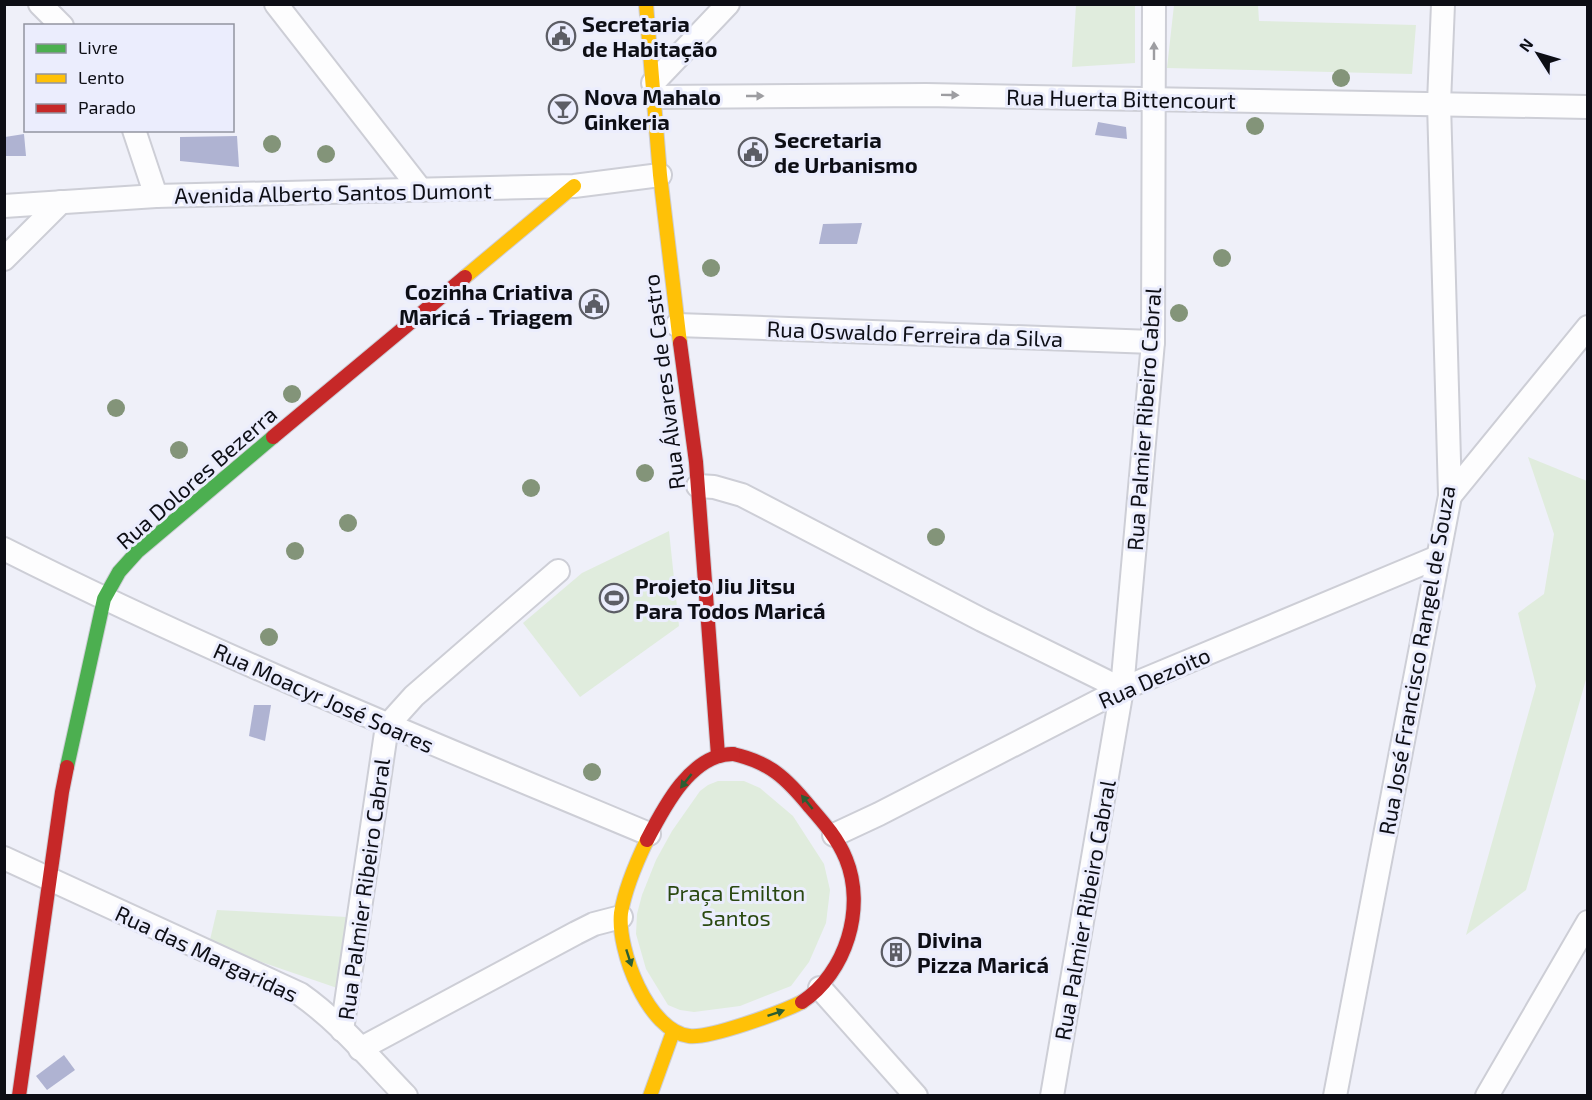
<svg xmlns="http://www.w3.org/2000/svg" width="1592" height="1100" font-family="'Exo 2',sans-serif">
  <rect width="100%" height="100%" fill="#eff0f9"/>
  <g fill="#e0ecdd">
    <path d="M1076 5H1135V63L1072 67Z"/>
    <path d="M1174 5H1258L1259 21 1416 25 1412 74 1167 68Z"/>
    <path d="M1528 457 1587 481V676L1526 890 1466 935 1536 686 1518 613 1544 594 1554 534Z"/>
    <path d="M669 531 679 626 580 697 523 623 582 573Z"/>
    <path d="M718 781H744L760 788 793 816 824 864 830 890 826 923 809 962 791 986 740 1006 694 1012 680 1010 668 1005 646 969 636 934 637 914 642 895 656 860 672 831 700 791 708 785Z"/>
    <path d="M217 910 347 917 340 989 209 944Z"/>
  </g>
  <g fill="#afb3d2">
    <path d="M1098 122 1126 127 1127 139 1095 135Z"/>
    <path d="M24 134 26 156H5V137Z"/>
    <path d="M237 136 239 167 180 161V137Z"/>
    <path d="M862 223 857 244H819L823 224Z"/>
    <path d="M254 705H271L265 741 249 736Z"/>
    <path d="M64 1055 75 1070 47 1090 36 1076Z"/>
  </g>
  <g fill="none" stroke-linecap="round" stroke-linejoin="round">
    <g stroke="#cdced6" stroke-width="26">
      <g id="street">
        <path d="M40 4 62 26"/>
        <path d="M276 4 421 190"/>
        <path d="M653 83 728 4"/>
        <path d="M654 97 926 95 1588 107"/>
        <path d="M134 130 156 196"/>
        <path d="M4 206 156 196 574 186 660 175"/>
        <path d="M4 259 61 202"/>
        <path d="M677 325 1153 342"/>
        <path d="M698 486 714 487 742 495 982 620 1122 689"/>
        <path d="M1450 496 1588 327"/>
        <path d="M4 549C214 655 432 743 649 834"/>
        <path d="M834 835 879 814 1122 689 1438 557"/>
        <path d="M4 858 300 994C340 1022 372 1061 406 1096"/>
        <path d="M820 988 916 1096"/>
        <path d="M342 1030 387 726 414 696 558 571"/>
        <path d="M360 1049 576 933 594 924 621 917"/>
        <path d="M1052 1096 1122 689 1153 342 1154 4"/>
        <path d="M1335 1096 1450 496 1439 103 1443 4"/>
        <path d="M1487 1096 1588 922"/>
      </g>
    </g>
    <g stroke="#cdced6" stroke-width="16">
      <path id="fast" d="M67 767 104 599 119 572 137 552 273 437"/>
    </g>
    <g stroke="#cdced6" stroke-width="16">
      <g id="slow">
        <path d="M646 4 660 175 680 343"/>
        <path d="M465 277 574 186"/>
        <path d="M647 840C636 863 625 888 621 913 617 950 648 1031 689 1036 709 1039 782 1012 802 1002"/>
        <path d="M650 1096 673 1032"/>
      </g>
    </g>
    <g stroke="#cdced6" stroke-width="16">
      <g id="jam">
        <path d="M680 343 696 462 718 755"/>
        <path d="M273 437 465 277"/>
        <path d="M733 754C770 762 787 779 810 807 824 823 838 839 846 859 866 908 846 973 802 1002"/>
        <path d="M647 840C664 807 691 754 733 754"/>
        <path d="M19 1096 62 792 67 767"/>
      </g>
    </g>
    <use href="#street" stroke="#fdfdfe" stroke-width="22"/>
    <use href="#fast" stroke="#4caf50" stroke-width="14"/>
    <use href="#slow" stroke="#ffc107" stroke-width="14"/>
    <use href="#jam" stroke="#c62828" stroke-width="14"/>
  </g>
  <g fill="#839479">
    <circle cx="1341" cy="78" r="9"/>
    <circle cx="1255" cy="126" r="9"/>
    <circle cx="272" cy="144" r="9"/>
    <circle cx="326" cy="154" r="9"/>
    <circle cx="1222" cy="258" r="9"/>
    <circle cx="711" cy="268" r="9"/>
    <circle cx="1179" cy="313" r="9"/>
    <circle cx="292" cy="394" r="9"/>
    <circle cx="116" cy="408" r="9"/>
    <circle cx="179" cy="450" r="9"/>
    <circle cx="645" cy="473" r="9"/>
    <circle cx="531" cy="488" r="9"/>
    <circle cx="348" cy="523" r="9"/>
    <circle cx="936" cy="537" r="9"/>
    <circle cx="295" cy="551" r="9"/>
    <circle cx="269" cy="637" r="9"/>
    <circle cx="592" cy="772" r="9"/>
  </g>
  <defs><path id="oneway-solid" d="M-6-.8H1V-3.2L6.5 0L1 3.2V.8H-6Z" transform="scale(1.5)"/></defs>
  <g fill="#9d9da1">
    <use href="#oneway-solid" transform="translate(1154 51) rotate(-90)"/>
    <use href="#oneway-solid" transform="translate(950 95) rotate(1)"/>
    <use href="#oneway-solid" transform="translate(755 96)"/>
  </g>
  <g fill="#2c5e32">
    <use href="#oneway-solid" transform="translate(686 781) rotate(128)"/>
    <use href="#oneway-solid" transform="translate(807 802) rotate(-129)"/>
    <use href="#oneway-solid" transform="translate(629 958) rotate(72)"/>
    <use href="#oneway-solid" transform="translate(776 1013) rotate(-19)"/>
  </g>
  <defs>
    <g id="civic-ring" transform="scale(1.5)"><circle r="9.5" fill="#ebedfd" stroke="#5c5d65" stroke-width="1.5"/><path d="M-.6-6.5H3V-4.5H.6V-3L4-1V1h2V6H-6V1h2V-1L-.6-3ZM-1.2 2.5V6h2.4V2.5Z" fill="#5c5d65"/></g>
    <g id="bar-ring" transform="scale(1.5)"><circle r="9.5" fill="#ebedfd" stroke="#5c5d65" stroke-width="1.5"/><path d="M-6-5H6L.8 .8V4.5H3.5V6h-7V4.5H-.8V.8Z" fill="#5c5d65"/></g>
    <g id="stadium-ring" transform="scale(1.5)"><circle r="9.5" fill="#ebedfd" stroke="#5c5d65" stroke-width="1.5"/><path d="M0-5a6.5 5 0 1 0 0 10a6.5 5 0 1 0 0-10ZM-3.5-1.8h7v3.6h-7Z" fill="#5c5d65"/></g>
    <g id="building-ring" transform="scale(1.5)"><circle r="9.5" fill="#ebedfd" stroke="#5c5d65" stroke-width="1.5"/><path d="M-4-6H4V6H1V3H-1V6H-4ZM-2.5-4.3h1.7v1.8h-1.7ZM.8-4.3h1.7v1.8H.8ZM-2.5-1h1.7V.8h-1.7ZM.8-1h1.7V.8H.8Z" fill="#5c5d65"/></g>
  </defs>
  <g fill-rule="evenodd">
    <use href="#civic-ring" x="561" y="36"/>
    <use href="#bar-ring" x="563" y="109"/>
    <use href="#civic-ring" x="753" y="152"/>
    <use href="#civic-ring" x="594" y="304"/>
    <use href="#stadium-ring" x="614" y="598"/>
    <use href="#building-ring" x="896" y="952"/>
  </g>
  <g text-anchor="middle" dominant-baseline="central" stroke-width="6" stroke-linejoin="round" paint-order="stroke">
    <g font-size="22" font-weight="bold" fill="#0d0e15" stroke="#ebedfd" text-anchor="start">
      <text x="582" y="23">Secretaria<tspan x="582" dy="25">de Habitação</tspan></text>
      <text x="584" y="96">Nova Mahalo<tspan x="584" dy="25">Ginkeria</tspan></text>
      <text x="774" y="139">Secretaria<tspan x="774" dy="25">de Urbanismo</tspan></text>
      <text x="573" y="291" text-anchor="end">Cozinha Criativa<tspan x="573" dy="25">Maricá - Triagem</tspan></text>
      <text x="635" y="585">Projeto Jiu Jitsu<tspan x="635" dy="25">Para Todos Maricá</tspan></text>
      <text x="917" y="939">Divina<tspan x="917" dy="25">Pizza Maricá</tspan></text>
    </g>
    <g font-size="22" fill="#0d0e15" stroke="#ebedfd">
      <text transform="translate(1121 98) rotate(1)">Rua Huerta Bittencourt</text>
      <text transform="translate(333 192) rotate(-1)">Avenida Alberto Santos Dumont</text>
      <text transform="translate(915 333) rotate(2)">Rua Oswaldo Ferreira da Silva</text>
      <text transform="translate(663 382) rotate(-97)">Rua Álvares de Castro</text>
      <text transform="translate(1143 419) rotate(-86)">Rua Palmier Ribeiro Cabral</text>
      <text transform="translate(196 477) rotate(-41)">Rua Dolores Bezerra</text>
      <text transform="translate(1416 660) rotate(-80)">Rua José Francisco Rangel de Souza</text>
      <text transform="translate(1154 677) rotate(-24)">Rua Dezoito</text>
      <text transform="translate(324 697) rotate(24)">Rua Moacyr José Soares</text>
      <text transform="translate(363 889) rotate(-82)">Rua Palmier Ribeiro Cabral</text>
      <text transform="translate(1084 910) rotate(-80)">Rua Palmier Ribeiro Cabral</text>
      <text transform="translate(207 953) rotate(25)">Rua das Margaridas</text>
    </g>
    <g font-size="22" fill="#2a4811" stroke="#ebedfd">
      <text x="736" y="892">Praça Emilton<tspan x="736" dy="25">Santos</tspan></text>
    </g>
  </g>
  <rect width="1592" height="1100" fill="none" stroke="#0d0e15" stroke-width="12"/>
  <rect x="24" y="24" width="210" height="108" fill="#ebedfd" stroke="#9294a0" stroke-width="1.5"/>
  <rect x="36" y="44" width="30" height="9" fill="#4caf50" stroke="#9294a0" stroke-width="1.5"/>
  <text x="78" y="54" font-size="18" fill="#0d0e15">Livre</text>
  <rect x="36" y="74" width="30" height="9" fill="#ffc107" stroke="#9294a0" stroke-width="1.5"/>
  <text x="78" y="84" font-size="18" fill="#0d0e15">Lento</text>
  <rect x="36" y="104" width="30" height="9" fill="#c62828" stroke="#9294a0" stroke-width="1.5"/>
  <text x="78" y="114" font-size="18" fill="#0d0e15">Parado</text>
  <g transform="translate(1538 54) rotate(307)" stroke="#ebedfd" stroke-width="4.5" paint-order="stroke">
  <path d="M0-4.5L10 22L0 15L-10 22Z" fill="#0d0e15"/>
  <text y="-9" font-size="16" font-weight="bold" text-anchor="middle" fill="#0d0e15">N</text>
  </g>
</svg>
